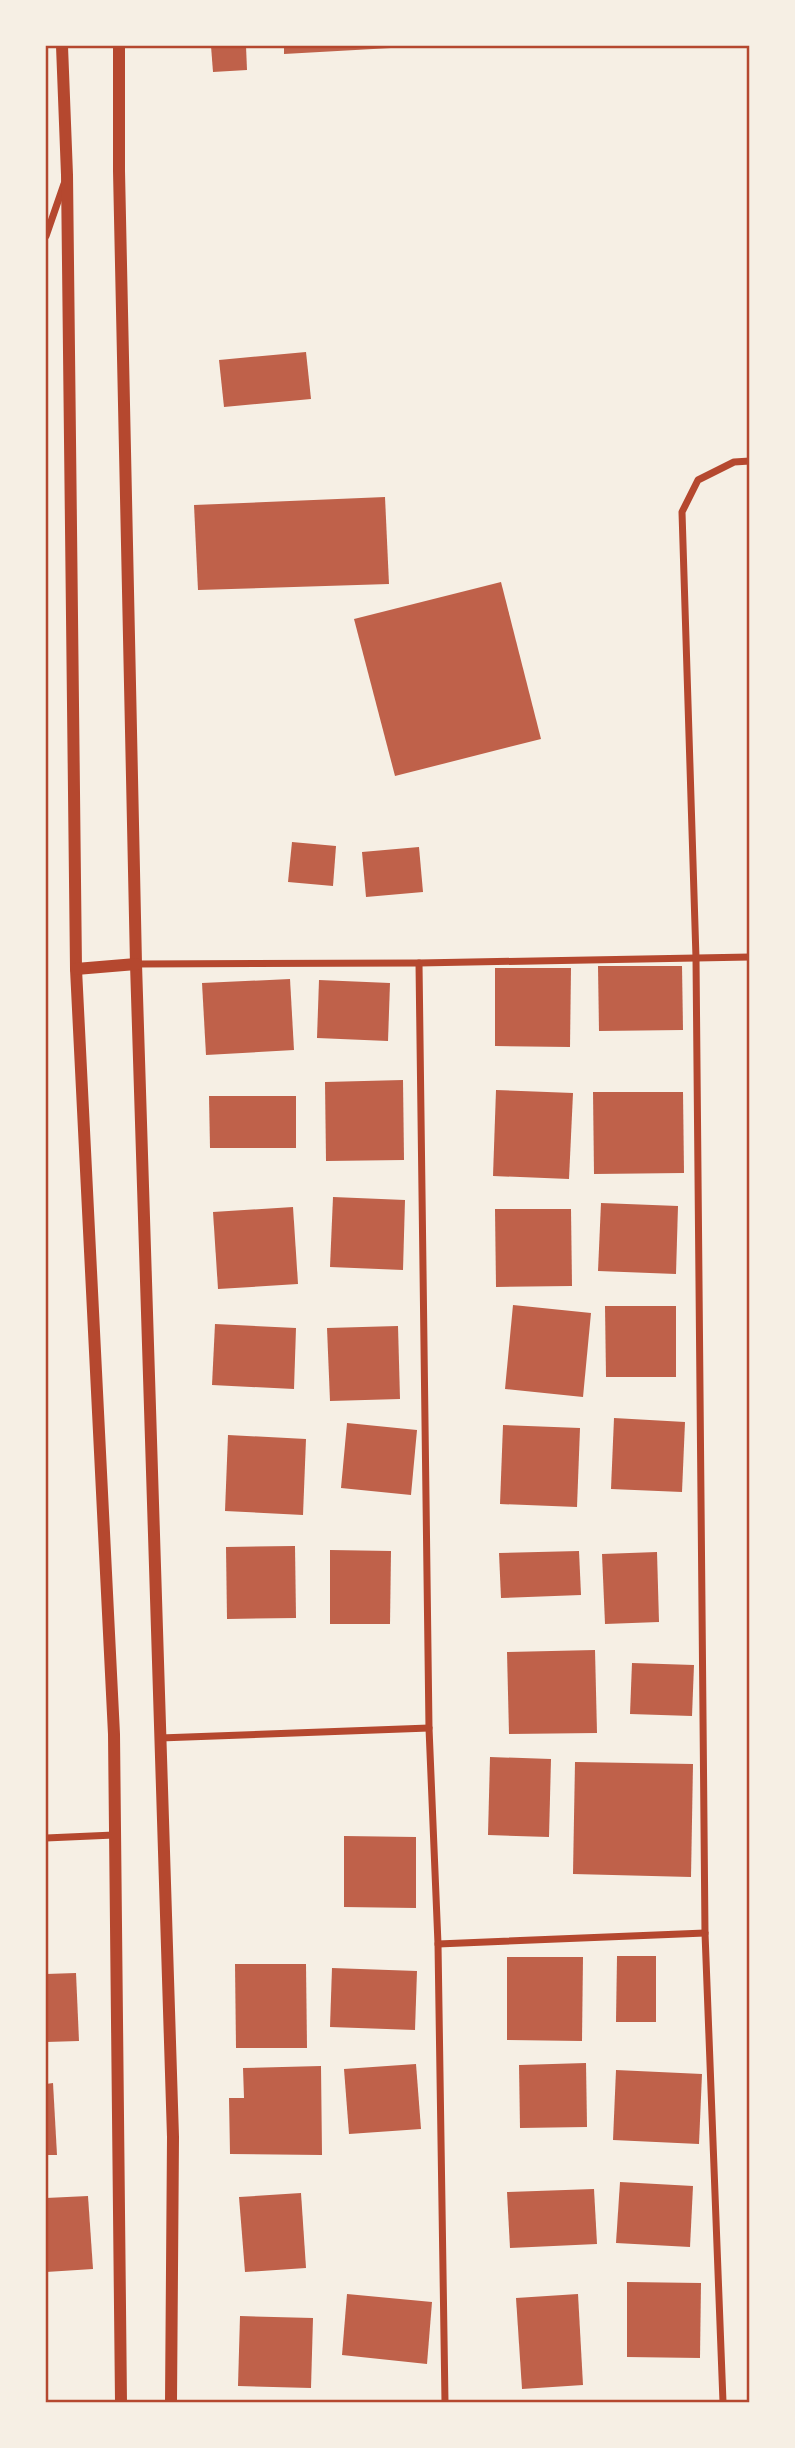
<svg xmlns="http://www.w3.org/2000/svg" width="795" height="2448" font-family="'PT Sans Narrow',sans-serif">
  <rect width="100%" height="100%" fill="#f6efe4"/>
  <g fill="#bf614a">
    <path d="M211 46H246L247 70 213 72Z"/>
    <path d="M284 46H391V48L284 54Z"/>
    <path d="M306 352 311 399 224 407 219 360Z"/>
    <path d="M385 497 389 584 198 590 194 505Z"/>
    <path d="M501 582 541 739 395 776 354 619Z"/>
    <path d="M292 842 336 846 333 886 288 882Z"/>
    <path d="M419 847 423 892 366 897 362 852Z"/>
    <path d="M598 966H682L683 1030 599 1031Z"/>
    <path d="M495 968H571L570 1047 495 1046Z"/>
    <path d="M290 979 294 1050 206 1055 202 983Z"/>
    <path d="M319 980 390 983 388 1041 317 1038Z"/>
    <path d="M403 1080 404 1160 326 1161 325 1082Z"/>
    <path d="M496 1090 573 1093 569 1179 493 1176Z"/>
    <path d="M593 1092H683L684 1173 594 1174Z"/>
    <path d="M209 1096H296V1148H210Z"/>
    <path d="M333 1197 405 1200 403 1270 330 1267Z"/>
    <path d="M601 1203 678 1206 676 1274 598 1271Z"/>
    <path d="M293 1207 298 1284 218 1289 213 1212Z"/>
    <path d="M495 1209H571L572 1286 496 1287Z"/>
    <path d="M513 1305 591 1313 583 1397 505 1389Z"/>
    <path d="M605 1306H676V1377H606Z"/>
    <path d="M215 1324 296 1328 294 1389 212 1385Z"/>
    <path d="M398 1326 400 1399 330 1401 327 1328Z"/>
    <path d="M614 1418 685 1422 682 1492 611 1489Z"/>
    <path d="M347 1423 417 1430 411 1495 341 1488Z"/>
    <path d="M503 1425 580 1428 577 1507 500 1504Z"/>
    <path d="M228 1435 306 1439 303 1515 225 1511Z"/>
    <path d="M295 1546 296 1618 227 1619 226 1547Z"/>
    <path d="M330 1550 391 1551 390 1624H330Z"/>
    <path d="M579 1551 581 1595 501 1598 499 1553Z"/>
    <path d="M657 1552 659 1622 605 1624 602 1554Z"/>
    <path d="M595 1650 597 1733 509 1734 507 1652Z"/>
    <path d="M632 1663 694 1665 692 1716 630 1714Z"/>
    <path d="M490 1757 551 1759 549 1837 488 1835Z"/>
    <path d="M575 1762 693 1764 691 1877 573 1874Z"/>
    <path d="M344 1836 416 1837V1908L344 1907Z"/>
    <path d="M617 1956H656V2022H616Z"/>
    <path d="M507 1957H583L582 2041 507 2040Z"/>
    <path d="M235 1964H306L307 2048H236Z"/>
    <path d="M332 1968 417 1971 415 2030 330 2027Z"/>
    <path d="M76 1973 79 2041 46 2042V1974Z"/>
    <path d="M586 2063 587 2127 520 2128 519 2065Z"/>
    <path d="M416 2064 421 2129 349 2134 344 2069Z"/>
    <path d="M321 2066 322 2155 230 2154 229 2098H244L243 2068Z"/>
    <path d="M616 2070 702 2074 699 2144 613 2140Z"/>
    <path d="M53 2083 57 2155H46V2084Z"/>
    <path d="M620 2182 693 2186 690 2247 616 2243Z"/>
    <path d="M594 2189 597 2244 510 2248 507 2192Z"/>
    <path d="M301 2193 306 2268 245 2272 239 2197Z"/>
    <path d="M88 2196 93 2269 46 2272V2198Z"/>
    <path d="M627 2282 701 2283 700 2358 627 2357Z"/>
    <path d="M347 2294 432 2302 427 2364 342 2355Z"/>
    <path d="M578 2294 583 2385 522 2389 516 2298Z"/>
    <path d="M240 2316 313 2318 311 2388 238 2386Z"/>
  </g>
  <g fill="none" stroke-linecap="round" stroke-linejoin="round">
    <g stroke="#b5482f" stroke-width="7">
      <path d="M46 236 64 184"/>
      <path d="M419 963 429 1728 438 1944 445 2402"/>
      <path d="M136 964 419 963 750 957"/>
      <path d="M160 1738 429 1728"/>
      <path d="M46 1838 114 1835"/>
      <path d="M438 1944 705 1933"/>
      <path d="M723 2402 705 1933 696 958 682 512 698 480 734 462 750 461"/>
    </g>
    <g stroke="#b5482f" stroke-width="12">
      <path d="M62 46 67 175 76 969 114 1734 121 2402"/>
      <path d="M119 46V171L136 964 173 2137 171 2402"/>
      <path d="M76 969 136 964"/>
    </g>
  </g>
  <rect width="795" height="2448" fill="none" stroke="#f6efe4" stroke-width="94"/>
  <rect x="47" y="47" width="701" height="2354" fill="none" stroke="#b5482f" stroke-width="2.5"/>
</svg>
